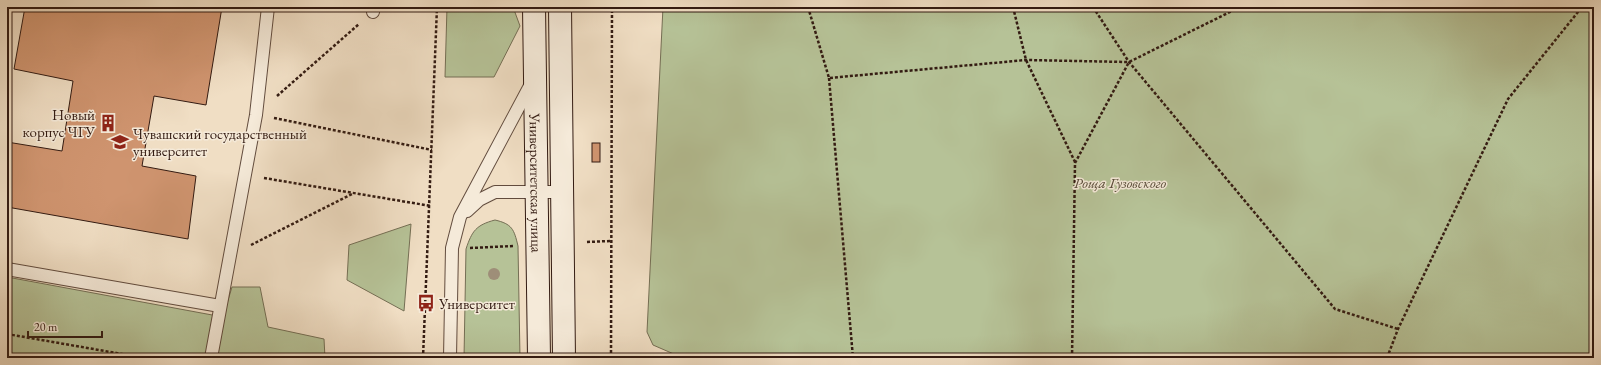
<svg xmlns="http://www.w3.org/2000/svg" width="1601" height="365" font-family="'EB Garamond',serif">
  <rect width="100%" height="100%" fill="#f0dec4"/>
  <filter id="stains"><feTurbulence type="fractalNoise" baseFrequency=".005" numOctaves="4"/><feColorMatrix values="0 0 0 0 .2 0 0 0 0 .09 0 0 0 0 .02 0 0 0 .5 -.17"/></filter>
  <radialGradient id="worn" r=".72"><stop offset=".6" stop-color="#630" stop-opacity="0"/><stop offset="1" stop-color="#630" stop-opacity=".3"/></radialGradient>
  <g fill="#b6c297" stroke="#746e54">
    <path d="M447 7H513L520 26 494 77H445Z"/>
    <path d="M663 7H1594V358H683L653 345 647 332Z"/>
    <path d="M495 220C512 224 514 229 518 246L520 358H464L466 249C472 231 476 225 495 220Z"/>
    <path d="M411 224 404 311 347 280 349 245Z"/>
    <path d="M7 277 223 317 232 287H260L268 327 324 339 325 358H7Z"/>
  </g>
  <g fill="#cf946f" stroke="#331b12">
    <path d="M25 7H222L206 105 154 96 142 166 196 176 188 239 7 207V142L62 151 73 81 14 69Z"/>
    <rect x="592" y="143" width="8" height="19"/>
  </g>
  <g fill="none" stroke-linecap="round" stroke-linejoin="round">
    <g stroke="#624c3e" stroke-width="14">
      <g id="service">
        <path d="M373 12 374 7"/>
        <path d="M467 211 479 200 495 192H562"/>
        <path d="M7 269 220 306"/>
        <path d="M211 358 256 115 268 7"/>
        <path d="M450 358 452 248 460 217 532 82"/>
      </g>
    </g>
    <g stroke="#331b12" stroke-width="24">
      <g id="secondary">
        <path id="s1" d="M534 7 539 358"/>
        <path d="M560 7 564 358"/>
      </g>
    </g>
    <g stroke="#331b12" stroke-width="2.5" stroke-dasharray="3 2" stroke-linecap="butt">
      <path d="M345 7 354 9"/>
      <path d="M808 7 829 78 1026 60 1128 62"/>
      <path d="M1013 7 1026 60 1075 162"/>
      <path d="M1093 7 1129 62 1335 309 1398 329"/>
      <path d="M829 78 853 358"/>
      <path d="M277 96 359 24"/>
      <path d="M274 118 432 150"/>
      <path d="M264 178 431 206"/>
      <path d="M587 242 610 241"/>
      <path d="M251 245 352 194"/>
      <path d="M470 248 513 246"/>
      <path d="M7 334 145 358"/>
      <path d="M611 356 631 358"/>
      <path d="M423 358 437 7"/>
      <path d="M611 358 612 7"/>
      <path d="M1072 358 1075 163 1129 62 1240 7"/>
      <path d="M1387 358 1398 329 1508 99 1582 7"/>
    </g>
    <use href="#service" stroke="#f5ead9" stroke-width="12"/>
    <use href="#secondary" stroke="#f5ead9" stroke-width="22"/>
  </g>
  <circle fill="#9e8e78" cx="494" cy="274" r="6"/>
  <defs>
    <g id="building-bare" transform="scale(1.38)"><path d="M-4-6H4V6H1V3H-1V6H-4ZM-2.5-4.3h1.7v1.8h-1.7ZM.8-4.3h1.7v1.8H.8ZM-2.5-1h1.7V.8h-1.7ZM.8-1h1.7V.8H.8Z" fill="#8f2418" stroke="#f5ead9" stroke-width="2.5" paint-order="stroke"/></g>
    <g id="university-bare" transform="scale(1.38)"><path d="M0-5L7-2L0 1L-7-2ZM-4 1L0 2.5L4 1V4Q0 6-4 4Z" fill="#8f2418" stroke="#f5ead9" stroke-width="2.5" paint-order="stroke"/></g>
    <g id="bus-bare" transform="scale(1.38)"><path d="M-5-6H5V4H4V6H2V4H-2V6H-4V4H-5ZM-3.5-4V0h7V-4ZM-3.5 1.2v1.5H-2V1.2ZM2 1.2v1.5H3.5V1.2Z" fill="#8f2418" stroke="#f5ead9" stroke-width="2.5" paint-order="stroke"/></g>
  </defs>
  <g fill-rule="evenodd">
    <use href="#building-bare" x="108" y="123"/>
    <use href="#university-bare" x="120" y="142"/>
    <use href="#bus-bare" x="426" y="303"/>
  </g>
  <g text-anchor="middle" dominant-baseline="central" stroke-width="3" stroke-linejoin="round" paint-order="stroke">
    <g font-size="15" fill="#331b12" stroke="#f5ead9" text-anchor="start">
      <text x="95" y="114" text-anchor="end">Новый<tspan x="95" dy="17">корпус ЧГУ</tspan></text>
      <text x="133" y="133">Чувашский государственный<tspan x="133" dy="17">университет</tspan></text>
      <text x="439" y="303">Университет</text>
    </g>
    <g font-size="15" font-style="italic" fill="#5a4d3a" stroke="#f5ead9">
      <text x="1120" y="182">Роща Гузовского</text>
    </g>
    <g font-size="15" fill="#331b12" stroke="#f5ead9">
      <text stroke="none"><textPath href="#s1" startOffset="176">Университетская улица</textPath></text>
    </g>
  </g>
  <rect width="1601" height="365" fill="none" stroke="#f0dec4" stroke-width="24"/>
  <rect x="8" y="8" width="1585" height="349" fill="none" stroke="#331b12" stroke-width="2"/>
  <rect x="12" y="12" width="1577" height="341" fill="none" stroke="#331b12"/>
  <path d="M28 331v6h74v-6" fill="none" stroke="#331b12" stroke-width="2"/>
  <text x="34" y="331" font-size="12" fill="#331b12" stroke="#f5ead9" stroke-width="3" paint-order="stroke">20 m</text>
  <rect width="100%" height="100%" filter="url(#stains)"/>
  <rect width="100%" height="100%" fill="url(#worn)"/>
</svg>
